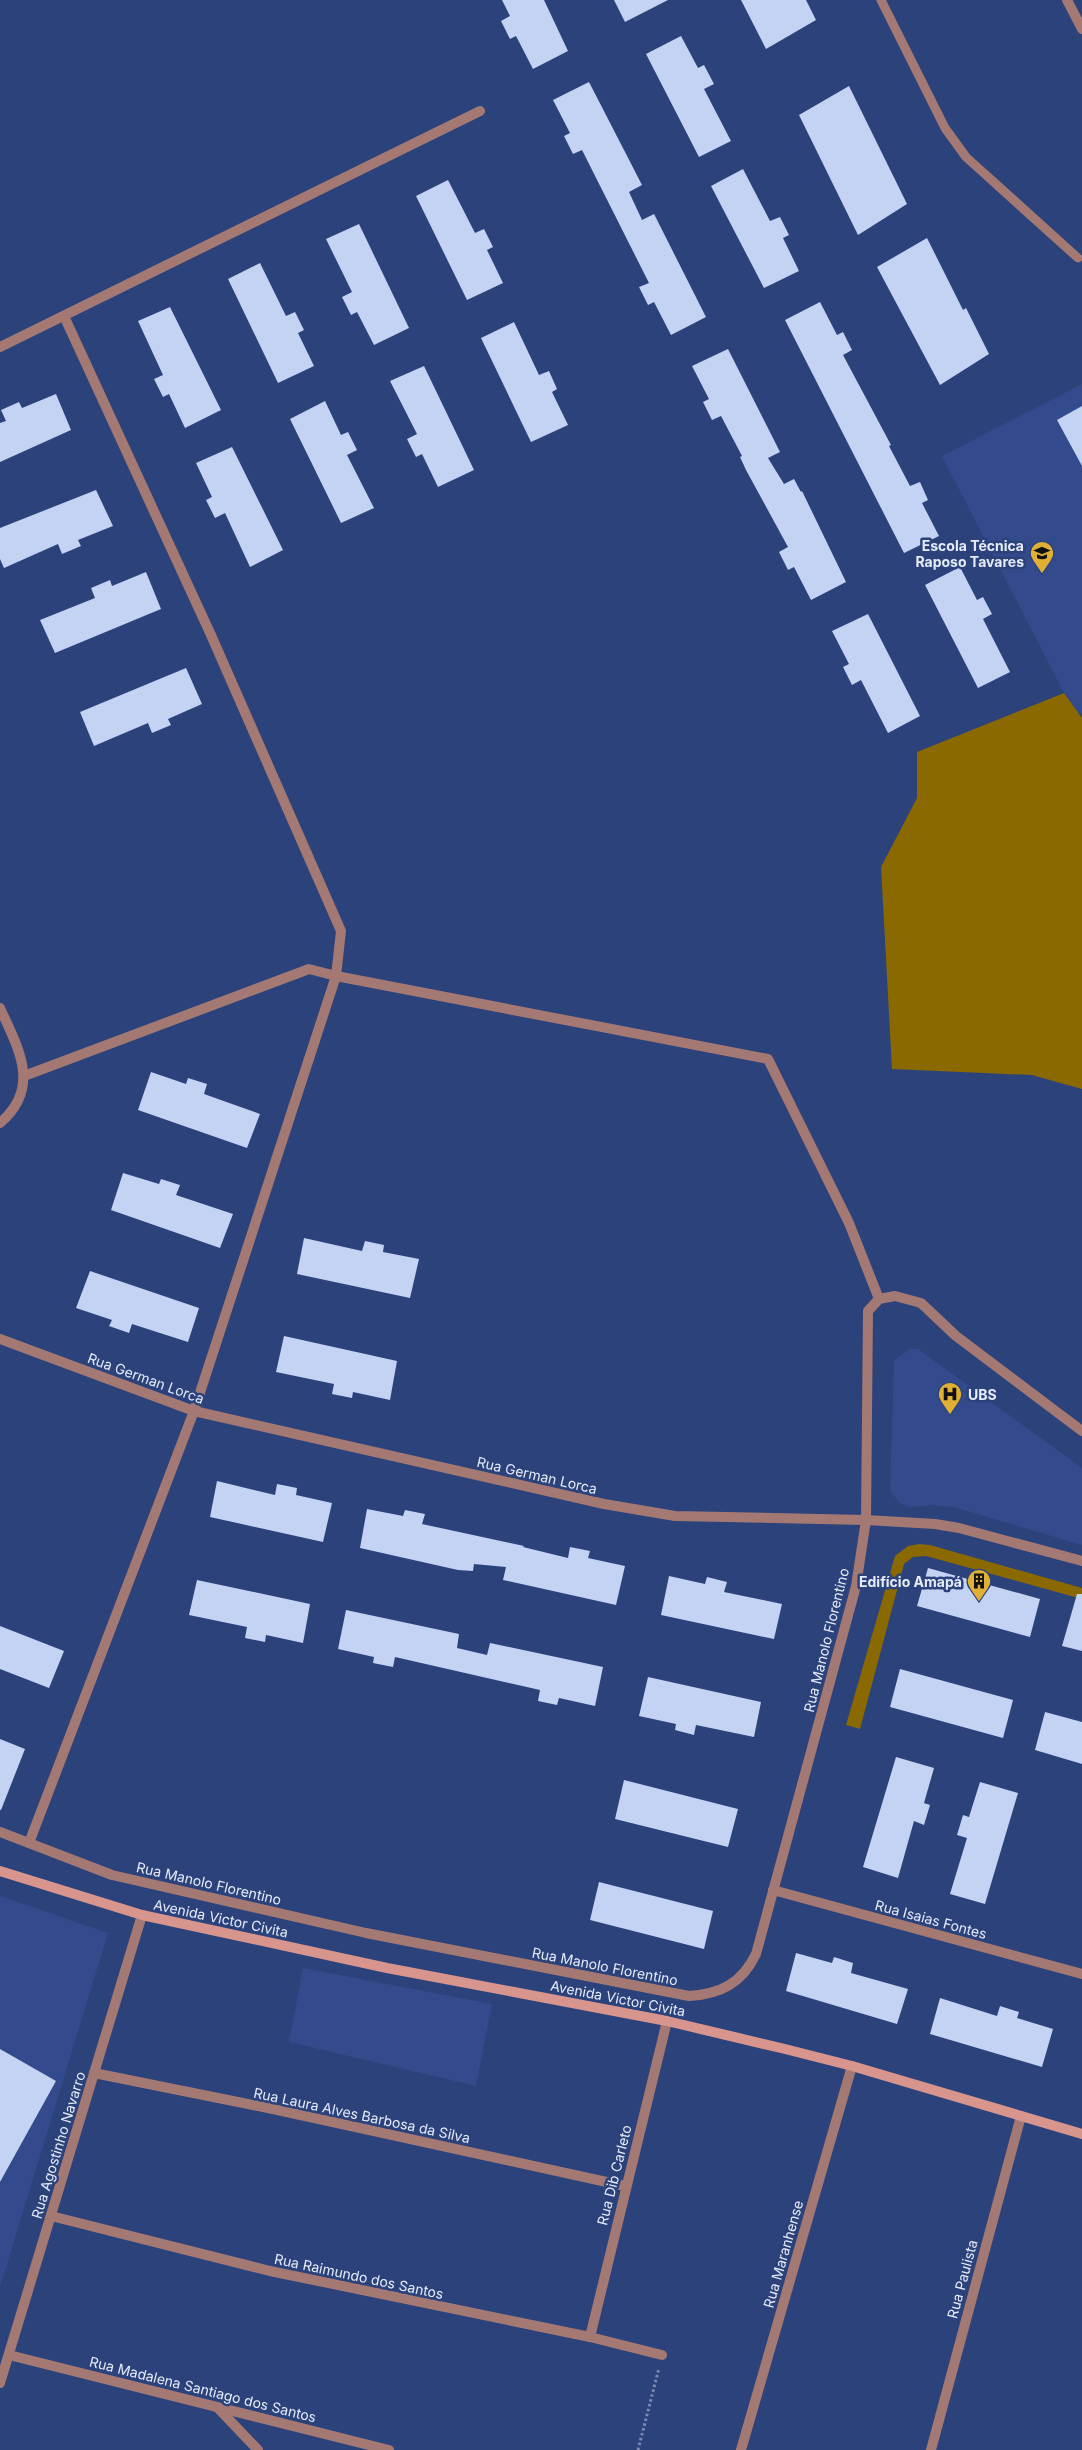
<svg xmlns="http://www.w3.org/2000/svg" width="1082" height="2450" font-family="Inter,sans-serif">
  <rect width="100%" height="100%" fill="#2c427b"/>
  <g fill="#334b8c">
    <path d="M1082 384V713L1079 714 1064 693 942 456Z"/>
    <path d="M909 1349H918L1082 1468V1545L954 1507 932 1505 909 1507 900 1503 890 1491 894 1361Z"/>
    <path d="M0 1896 108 1933 0 2287Z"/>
    <path d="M303 1968 492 2004 476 2086 289 2042Z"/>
  </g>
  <g fill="#8a6901">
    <path d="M1064 693 1082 718V1089L1032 1075 892 1069 881 867 917 798V752Z"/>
    <path d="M919 1544 930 1545 1082 1588V1599L926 1556 913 1557 904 1564 860 1729 846 1725 895 1556 908 1546Z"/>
  </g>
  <g fill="#c4d2f3">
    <path d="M502 0H544L568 51 533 69 516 36 510 39 501 21 510 16Z"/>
    <path d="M614 0H668L625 22Z"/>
    <path d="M741 0H806L816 20 766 49Z"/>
    <path d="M681 36 698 68 704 65 714 84 704 89 731 141 699 157 646 54Z"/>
    <path d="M589 82 642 185 629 192 642 220 654 214 706 317 671 335 654 302 648 305 639 287 649 283 582 150 573 154 564 136 570 133 553 100Z"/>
    <path d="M849 86 907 204 858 235 799 115Z"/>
    <path d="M743 169 770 221 780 217 789 235 783 238 799 271 764 288 711 186Z"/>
    <path d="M448 180 475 233 484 229 493 247 487 250 503 283 467 300 416 196Z"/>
    <path d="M359 224 409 328 374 345 357 312 351 315 342 297 352 292 326 239Z"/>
    <path d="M927 238 963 310 966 308 989 354 940 385 877 267Z"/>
    <path d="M260 263 286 316 295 312 304 330 298 333 314 366 278 383 228 279Z"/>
    <path d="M820 302 837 335 843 332 852 350 843 355 891 445 889 446 910 486 920 482 928 500 922 503 939 536 904 553 785 320Z"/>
    <path d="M170 307 221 410 185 428 169 394 163 397 154 379 163 375 138 321Z"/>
    <path d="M514 322 539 375 549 371 557 389 552 392 568 425 531 442 481 338Z"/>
    <path d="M728 349 780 452 768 458 784 484 794 479 801 492 802 491 846 582 811 600 794 567 788 570 779 552 788 547 746 470 740 457 742 456 721 416 712 420 703 402 709 399 692 366Z"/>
    <path d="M424 366 474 470 438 487 422 454 416 457 407 439 417 434 390 381Z"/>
    <path d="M56 394 71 430 0 462V423L6 421 1 410 19 402 22 408Z"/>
    <path d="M325 401 341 435 348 432 357 450 347 455 374 508 341 523 290 419Z"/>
    <path d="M1082 406V466L1057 420Z"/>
    <path d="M232 447 283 550 250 567 225 513 215 518 206 500 212 497 196 463Z"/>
    <path d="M96 490 113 526 78 540 81 546 62 554 58 544 4 568 0 559V528Z"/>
    <path d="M960 567 977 600 983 597 992 614 983 619 1010 672 978 688 925 585Z"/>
    <path d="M146 572 161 609 55 653 40 620 95 598 91 588 110 580 112 586Z"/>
    <path d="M868 614 920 716 888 733 861 680 852 685 843 667 849 664 832 631Z"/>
    <path d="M186 668 202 704 168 719 171 725 152 733 148 723 94 746 80 712Z"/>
    <path d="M151 1072 186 1084 188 1078 207 1084 204 1094 260 1114 247 1148 138 1110Z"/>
    <path d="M123 1173 159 1184 161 1179 180 1185 176 1195 233 1214 220 1248 111 1210Z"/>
    <path d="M304 1238 362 1251 365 1241 384 1245 383 1252 419 1259 410 1298 297 1274Z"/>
    <path d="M90 1271 199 1308 188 1342 132 1324 129 1333 109 1326 112 1320 76 1308Z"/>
    <path d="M284 1336 397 1361 390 1400 353 1392 352 1398 332 1394 334 1384 276 1372Z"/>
    <path d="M217 1481 275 1495 277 1484 297 1488 296 1495 332 1503 323 1542 210 1517Z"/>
    <path d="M367 1509 403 1516 405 1510 425 1514 422 1524 524 1546 523 1547 568 1558 570 1547 590 1551 588 1558 625 1566 616 1605 503 1580 506 1567 474 1564 473 1571 458 1570 360 1548Z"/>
    <path d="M928 1568 1040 1599 1030 1637 917 1606Z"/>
    <path d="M669 1576 705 1584 707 1577 727 1582 724 1592 782 1604 774 1639 661 1615Z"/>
    <path d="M197 1580 310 1604 303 1643 266 1635 265 1642 245 1638 247 1627 189 1615Z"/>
    <path d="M1077 1594H1082V1651L1062 1646Z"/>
    <path d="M346 1610 459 1634 457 1648 487 1655 490 1643 603 1667 595 1706 559 1698 557 1705 538 1701 540 1690 395 1657 393 1667 373 1663 374 1657 338 1649Z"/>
    <path d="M0 1626 64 1651 49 1688 0 1669Z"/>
    <path d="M900 1669 1013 1700 1003 1738 890 1707Z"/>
    <path d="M648 1677 761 1702 754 1737 696 1725 694 1735 675 1730 676 1724 639 1716Z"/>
    <path d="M1045 1712 1082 1722V1764L1035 1750Z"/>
    <path d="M0 1739 25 1749 1 1810H0Z"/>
    <path d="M896 1757 934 1768 924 1803 930 1805 924 1825 914 1821 898 1878 863 1867Z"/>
    <path d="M624 1780 738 1809 728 1847 615 1819Z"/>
    <path d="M980 1782 1018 1793 985 1904 950 1894 967 1838 957 1835 963 1815 969 1817Z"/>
    <path d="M599 1882 713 1911 704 1949 590 1920Z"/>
    <path d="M796 1953 832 1963 834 1957 853 1963 851 1973 908 1989 897 2024 786 1991Z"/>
    <path d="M940 1998 997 2016 1000 2006 1019 2012 1017 2018 1053 2029 1042 2067 930 2034Z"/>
    <path d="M0 2049 56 2081 0 2182Z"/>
  </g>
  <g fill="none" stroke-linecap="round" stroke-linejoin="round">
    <path stroke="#7b8ab1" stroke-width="3" stroke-dasharray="2.5 2.5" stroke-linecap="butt" d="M638 2450 659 2368"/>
    <path stroke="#a47974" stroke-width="9" d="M881 0 945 128 966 157 1078 258"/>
    <g stroke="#a47974" stroke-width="10">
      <path d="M0 347 480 111"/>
      <path d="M24 1076 309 969 336 976 768 1059 849 1223 879 1299"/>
      <path d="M0 1339 194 1411 604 1504 675 1516 866 1520 935 1524 959 1528 1082 1561"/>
      <path d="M0 1832 112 1875 366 1933 689 1996C721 1994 742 1983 756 1954L856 1586 866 1520 868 1311 879 1299 895 1296 921 1303 956 1336 1082 1431"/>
      <path d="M29 1843 194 1411 336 976 341 931 211 635 64 316"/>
      <path d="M773 1890 1082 1974"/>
      <path d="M94 2073 273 2109 625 2186"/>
      <path d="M51 2216 270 2271 590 2337 662 2355"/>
      <path d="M590 2337 667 2021"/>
      <path d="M9 2355 389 2450"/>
      <path d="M0 2383 142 1915"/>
      <path d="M218 2408 258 2450"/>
      <path d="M741 2450 852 2066"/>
      <path d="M931 2450 1021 2116"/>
    </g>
    <g stroke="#a47974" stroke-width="10">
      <path d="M1067 0 1082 29"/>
      <path d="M0 1008C18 1048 42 1087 0 1123"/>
    </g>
    <path stroke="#d8958e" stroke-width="10" d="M0 1871 142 1915 387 1968 667 2021 785 2049 852 2066 1082 2134"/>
  </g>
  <defs>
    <g id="school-pin" transform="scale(1.25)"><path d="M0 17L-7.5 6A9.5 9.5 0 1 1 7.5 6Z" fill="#e0b034" stroke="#2c427b"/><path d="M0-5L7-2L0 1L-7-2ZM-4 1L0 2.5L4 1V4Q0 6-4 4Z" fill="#111"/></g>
    <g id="hospital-pin" transform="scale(1.25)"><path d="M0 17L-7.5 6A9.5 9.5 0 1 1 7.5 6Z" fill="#e0b034" stroke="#2c427b"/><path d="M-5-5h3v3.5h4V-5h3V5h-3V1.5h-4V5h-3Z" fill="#111"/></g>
    <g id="building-pin" transform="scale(1.25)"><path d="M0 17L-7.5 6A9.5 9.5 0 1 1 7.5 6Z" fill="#e0b034" stroke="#2c427b"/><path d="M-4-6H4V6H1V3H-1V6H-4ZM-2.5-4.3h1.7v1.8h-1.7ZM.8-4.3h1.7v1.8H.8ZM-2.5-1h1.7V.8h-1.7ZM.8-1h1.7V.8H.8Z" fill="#111"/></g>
  </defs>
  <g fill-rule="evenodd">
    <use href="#school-pin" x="1042" y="553"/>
    <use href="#hospital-pin" x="950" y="1394"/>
    <use href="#building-pin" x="979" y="1581"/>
  </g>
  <g text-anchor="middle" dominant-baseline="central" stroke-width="5" stroke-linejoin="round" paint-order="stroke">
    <g font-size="14" font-weight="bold" fill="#e5ebf9" stroke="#2c427b" text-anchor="end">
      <text x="1024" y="545">Escola Técnica<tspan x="1024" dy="16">Raposo Tavares</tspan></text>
      <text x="968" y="1394" text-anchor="start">UBS</text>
      <text x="962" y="1581">Edifício Amapá</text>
    </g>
    <g font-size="14" fill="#e5ebf9" stroke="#2c427b">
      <text transform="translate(146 1378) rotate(20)">Rua German Lorca</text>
      <text transform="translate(537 1475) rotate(13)">Rua German Lorca</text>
      <text transform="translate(826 1640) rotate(-76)">Rua Manolo Florentino</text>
      <text transform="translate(209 1883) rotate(13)">Rua Manolo Florentino</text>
      <text transform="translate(221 1918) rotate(12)">Avenida Victor Civita</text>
      <text transform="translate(931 1919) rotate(15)">Rua Isaias Fontes</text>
      <text transform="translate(605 1966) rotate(11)">Rua Manolo Florentino</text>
      <text transform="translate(618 1998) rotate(11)">Avenida Victor Civita</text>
      <text transform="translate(362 2115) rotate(12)">Rua Laura Alves Barbosa da Silva</text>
      <text transform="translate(58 2145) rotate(-73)">Rua Agostinho Navarro</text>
      <text transform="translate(614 2175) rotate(-76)">Rua Dib Carleto</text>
      <text transform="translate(783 2254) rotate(-74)">Rua Maranhense</text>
      <text transform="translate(359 2276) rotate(12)">Rua Raimundo dos Santos</text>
      <text transform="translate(962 2279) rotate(-75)">Rua Paulista</text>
      <text transform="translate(203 2389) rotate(14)">Rua Madalena Santiago dos Santos</text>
    </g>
  </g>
</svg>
